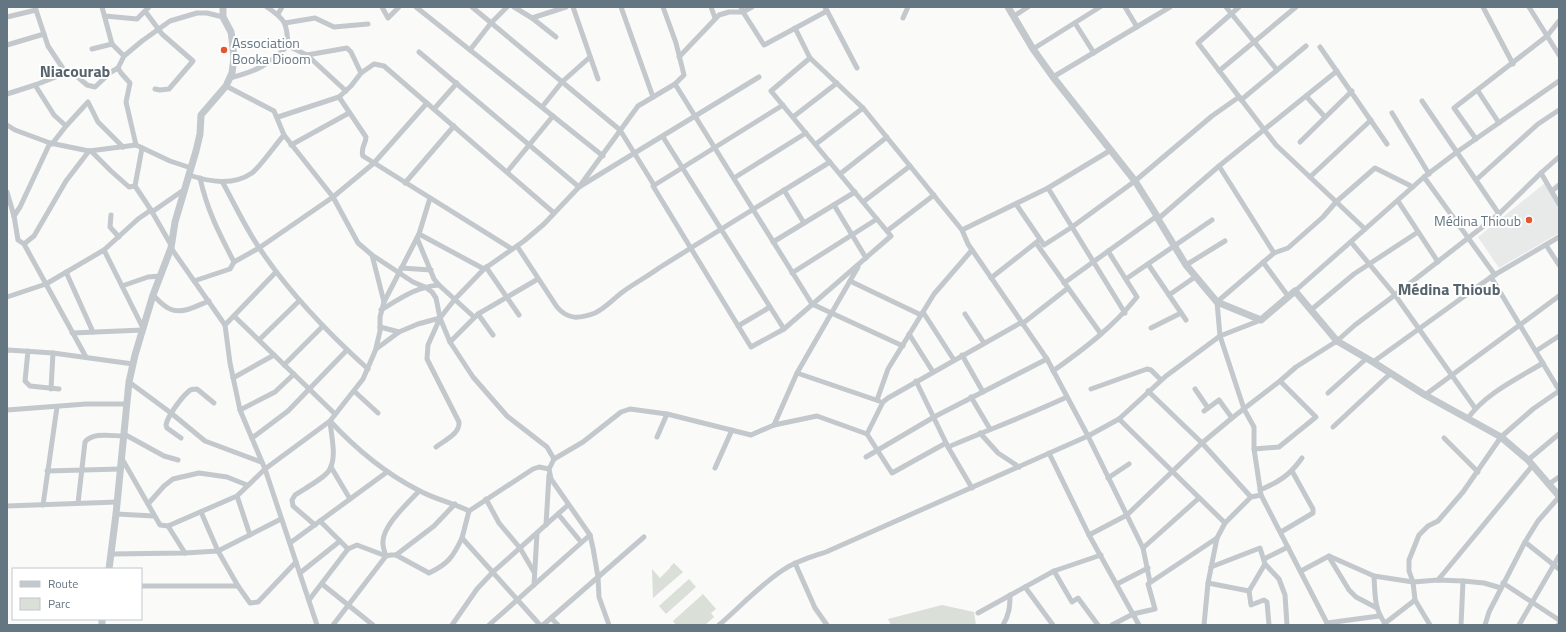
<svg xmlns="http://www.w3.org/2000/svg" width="1566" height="632" font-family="'Titillium Web',sans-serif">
  <rect width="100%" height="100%" fill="#fafaf8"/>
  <path fill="#e8e9e9" d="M1545 183 1559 208V233L1499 268 1478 237Z"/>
  <g fill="#dadfd7">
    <path d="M674 563 683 572 653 598 652 569 660 578 670 568V567Z"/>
    <path d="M689 579 696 587 666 614 659 606Z"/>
    <path d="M703 594 716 609 711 613 714 617 705 625H676L673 621Z"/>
    <path d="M942 605 974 612 976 625H891L888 619Z"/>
  </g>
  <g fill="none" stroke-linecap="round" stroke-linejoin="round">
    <g stroke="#c3c8cc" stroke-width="5">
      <path d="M35 7 48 46 66 73"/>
      <path d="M102 7 112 44 124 56"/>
      <path d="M382 7 388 18 399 7"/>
      <path d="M416 7 603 156"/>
      <path d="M472 7 620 130 654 185"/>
      <path d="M514 7 532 18 556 37"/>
      <path d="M573 7 598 79"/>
      <path d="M621 7 653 97"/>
      <path d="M711 7 715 18"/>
      <path d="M741 7 743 12 764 45 827 11"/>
      <path d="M825 7 857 68"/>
      <path d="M1125 7 1137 27"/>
      <path d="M1226 7 1277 70"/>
      <path d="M1239 7 1198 43 1276 145 1365 229"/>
      <path d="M1483 7 1513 64"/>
      <path d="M1529 7 1559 55"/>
      <path d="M145 11 162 34 193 61 169 89 160 90 155 89"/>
      <path d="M278 14 282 7"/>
      <path d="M105 16 137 19 149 7"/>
      <path d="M1014 16 1028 7"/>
      <path d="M7 17 36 10"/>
      <path d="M532 18 566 7"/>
      <path d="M903 18 908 7"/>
      <path d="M285 23 315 18 334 27 368 24"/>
      <path d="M1075 23 1094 53"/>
      <path d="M795 28 810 58 863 108 962 230 968 244 1047 359 1088 436 1143 548 1150 582"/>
      <path d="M7 45 44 34"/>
      <path d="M288 46 307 55 347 48 351 52 361 73"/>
      <path d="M1320 47 1387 144"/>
      <path d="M92 49 112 44"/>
      <path d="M1033 49 1100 7"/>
      <path d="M470 50 491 23 507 7"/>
      <path d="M419 52 579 187 759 77"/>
      <path d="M307 55 346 91"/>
      <path d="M679 57 719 15 729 12H743L752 7"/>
      <path d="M118 68 121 73 130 83 126 102 136 145"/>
      <path d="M1219 71 1296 7"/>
      <path d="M1053 77 1170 7"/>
      <path d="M230 78C258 71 267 65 288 46 287 23 286 20 267 7"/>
      <path d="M675 84 812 304 903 346"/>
      <path d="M35 85 54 115 66 126"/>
      <path d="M226 86 274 111 284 135 333 197 358 243 372 255 413 282 425 287 432 292 436 298 440 318 450 342 473 377 507 416 547 447 554 459"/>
      <path d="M1478 91 1499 123"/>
      <path d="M7 94 35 85 66 73H73L87 85 95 87 111 72 118 68 124 56 142 41 170 21 197 13H207L223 17"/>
      <path d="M1306 96 1325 117"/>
      <path d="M339 97 366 137C366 144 360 148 363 156L512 249"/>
      <path d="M1241 100 1306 46"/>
      <path d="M1422 101 1499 214"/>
      <path d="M783 105 653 186 751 347 784 329 891 236 771 91 810 58"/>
      <path d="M542 107 562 82 590 57"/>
      <path d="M434 109 457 83"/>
      <path d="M1392 113 1429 174"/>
      <path d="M278 117 339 97 351 86 361 73 374 64 384 66 554 213"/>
      <path d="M793 117 837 83"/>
      <path d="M7 125 15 130 50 143 89 151 136 145 170 161 191 168"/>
      <path d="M663 137 784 329"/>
      <path d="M1476 139 1454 108 1547 36 1559 21"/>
      <path d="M1300 142 1352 91"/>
      <path d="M52 144 66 126 88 102 98 122 123 147"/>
      <path d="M816 144 863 108"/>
      <path d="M291 145 349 113"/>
      <path d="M142 148 135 186 151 210 171 245"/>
      <path d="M91 151 111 171 129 187 135 186"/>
      <path d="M1219 166 1274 253"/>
      <path d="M507 172 553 116"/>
      <path d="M1541 173 1559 204"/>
      <path d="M840 174 887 137"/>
      <path d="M189 175C210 182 233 186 252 173 260 167 276 144 284 135"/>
      <path d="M1310 177 1371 120"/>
      <path d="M1424 177 1495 275"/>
      <path d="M200 178C207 210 219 233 234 262"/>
      <path d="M734 178 806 133"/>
      <path d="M1476 180 1538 124 1559 110"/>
      <path d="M223 183C235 205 246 229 260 249 290 294 328 333 368 369"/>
      <path d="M405 183 454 126"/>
      <path d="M1048 188 1125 313"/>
      <path d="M784 190 804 223"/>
      <path d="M1552 191 1559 185"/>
      <path d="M7 192 14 216 18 240 24 244 34 236 66 181 89 151"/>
      <path d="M1398 201 1438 262"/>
      <path d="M863 202 910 166"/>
      <path d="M1016 204 1044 245 1072 227 1135 181 1212 116 1239 97"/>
      <path d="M834 205 866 258"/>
      <path d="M152 212 185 189"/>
      <path d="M111 215 110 227 119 237"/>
      <path d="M14 216 20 207 50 143"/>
      <path d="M962 230 1048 188 1111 150"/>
      <path d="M887 231 934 195"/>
      <path d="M419 234 484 269"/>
      <path d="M417 238 434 279 439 285 474 317"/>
      <path d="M773 242 855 192"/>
      <path d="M1351 242 1395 295 1475 408"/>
      <path d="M1036 243 1101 334"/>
      <path d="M24 244 86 357"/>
      <path d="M1546 245 1559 265"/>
      <path d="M517 246 557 307C568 320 579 319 595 313 606 308 614 298 624 291 635 283 648 276 659 268 716 232 773 197 830 162"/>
      <path d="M171 248 225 325 230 363 240 410 265 469 317 625"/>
      <path d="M104 250 138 219 151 210"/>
      <path d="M372 255 384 302"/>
      <path d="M1263 262 1288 296"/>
      <path d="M1148 264 1186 320"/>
      <path d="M1186 265 1225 241"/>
      <path d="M486 267 519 315"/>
      <path d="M401 268 431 270"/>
      <path d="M66 272 93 332"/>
      <path d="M792 273 877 219"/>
      <path d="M1491 277 1559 390"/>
      <path d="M991 278 1038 241"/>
      <path d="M1126 279 1212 220"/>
      <path d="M194 281 230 269 234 262 259 248 333 197 374 163 427 103"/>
      <path d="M850 281 921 315"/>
      <path d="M1064 283 1157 216 1158 219 1219 166 1337 71"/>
      <path d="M122 286 148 277 160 276"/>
      <path d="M1295 291 1424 177 1457 152 1559 81"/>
      <path d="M153 295C158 300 164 307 170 309 182 315 198 305 209 301"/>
      <path d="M1169 295 1195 277"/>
      <path d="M7 297 46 284 104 250 143 328"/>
      <path d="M381 310C401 298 416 287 439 285"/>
      <path d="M1311 310 1354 274 1418 232"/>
      <path d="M923 312 954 360"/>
      <path d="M478 314 493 335"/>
      <path d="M965 314 984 343"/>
      <path d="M234 316 335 414"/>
      <path d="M1022 324 1068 288"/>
      <path d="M225 325 276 272"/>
      <path d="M738 326 770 307"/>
      <path d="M380 327 399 332"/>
      <path d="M1151 328 1181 313"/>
      <path d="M72 333 143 330"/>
      <path d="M909 334 933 372"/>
      <path d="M259 340 299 301"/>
      <path d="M450 342 478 314 538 279"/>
      <path d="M376 348 380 331V317L384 302 419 234 430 198"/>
      <path d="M7 351 8 350 53 353 133 364"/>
      <path d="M28 351 25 381 30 386 59 389"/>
      <path d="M1536 351 1559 336"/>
      <path d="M962 355 983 392"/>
      <path d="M1373 362 1491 277 1559 237"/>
      <path d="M284 365 323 326"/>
      <path d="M1053 371C1084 349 1113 327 1137 297L1108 251"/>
      <path d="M797 373 879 401"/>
      <path d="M233 378 274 355"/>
      <path d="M916 381 948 447 972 488"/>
      <path d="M129 382 171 413 205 441 261 462"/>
      <path d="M51 389 53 353"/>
      <path d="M1091 389 1147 369 1151 370 1161 380"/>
      <path d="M1195 389 1208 408"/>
      <path d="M354 391 378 413"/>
      <path d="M1148 391 1202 443 1251 497"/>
      <path d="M1328 393 1367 358"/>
      <path d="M1425 395 1559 296"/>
      <path d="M971 397 990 429"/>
      <path d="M877 400 888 369 934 294 972 250"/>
      <path d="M7 410 86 404H127"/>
      <path d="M240 410 275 392 294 374"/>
      <path d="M1204 411 1219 400 1232 418"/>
      <path d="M1468 418C1486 393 1517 379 1543 363"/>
      <path d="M1119 419 1225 523"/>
      <path d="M774 425 797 373 858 267"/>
      <path d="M1333 427 1391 373"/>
      <path d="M980 433 998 453 1019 467"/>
      <path d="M124 434 164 456 178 460"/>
      <path d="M867 434 883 402 888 398 1022 322"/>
      <path d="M657 437 667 414"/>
      <path d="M181 438 167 428 166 425C167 417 181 398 188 392 190 389 193 389 197 389L214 403"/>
      <path d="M252 438 288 411 347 350"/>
      <path d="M1444 438 1478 472"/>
      <path d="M436 447C445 440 460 434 459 422L427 359 428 345 440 318"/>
      <path d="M948 447C988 430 1028 415 1067 397"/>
      <path d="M1254 449 1279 447 1316 417 1280 381"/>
      <path d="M1049 453 1089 535 1139 625"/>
      <path d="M121 457 160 525 168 526 237 496 265 469 330 421C355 448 385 473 418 490 434 499 453 503 469 511L533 469 539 467 549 469"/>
      <path d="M866 457 934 417 1047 359"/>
      <path d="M1528 460 1559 434"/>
      <path d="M331 467 350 499"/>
      <path d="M715 468 732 430"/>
      <path d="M47 471 120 469"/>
      <path d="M1108 478 1129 464"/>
      <path d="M1549 484 1559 477"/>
      <path d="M1260 490C1279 482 1290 475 1302 458"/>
      <path d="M237 496 250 535"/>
      <path d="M486 499 499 523 520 548 534 572"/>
      <path d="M78 503 85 442C93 432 111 436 123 436"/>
      <path d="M148 504 164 486 173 479 199 473 227 477 247 485"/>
      <path d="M43 505 57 407"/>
      <path d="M7 506 117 502"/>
      <path d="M201 512 218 551 281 519"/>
      <path d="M116 514 154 516"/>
      <path d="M558 514 581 542"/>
      <path d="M320 521 348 549"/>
      <path d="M315 525 293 506 292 500 295 495C304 489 321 480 328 472 338 459 331 436 330 421L363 379 376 349 399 332 418 324 440 318 455 299 484 269 524 241 544 224 579 187 638 106 675 84 684 75 676 43 663 7"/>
      <path d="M546 525 549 475"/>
      <path d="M168 526 185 553"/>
      <path d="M1281 532 1313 513V509L1292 471"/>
      <path d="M1089 535 1127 515 1202 443 1232 418 1280 381 1296 367 1337 341 1355 325 1395 295 1499 214 1541 173 1559 157"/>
      <path d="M462 538 469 511"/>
      <path d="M1525 542 1559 569"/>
      <path d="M290 543 387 472"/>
      <path d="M1143 548 1199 498"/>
      <path d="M111 554 185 553 218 551 238 586 250 603 258 602 296 562"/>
      <path d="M396 555 434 526 455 504"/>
      <path d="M386 556C385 553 383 548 383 544 381 527 408 503 419 491"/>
      <path d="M1329 556 1374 576 1413 582 1438 580 1463 581 1484 583 1501 588"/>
      <path d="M1329 557 1349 590 1356 597 1377 608"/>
      <path d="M1264 559 1288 547"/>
      <path d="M795 563 815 608 827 625"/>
      <path d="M1265 564 1249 591 1251 605 1264 600 1267 602 1269 625"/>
      <path d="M1211 567 1260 548 1265 564 1279 579 1285 595 1287 625"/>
      <path d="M1054 571 1072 602 1078 598 1098 625"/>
      <path d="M1301 571 1329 556"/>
      <path d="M300 573 340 541"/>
      <path d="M1374 576C1375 593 1374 610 1385 623"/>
      <path d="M1438 580 1533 465"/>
      <path d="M1208 583 1249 591"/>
      <path d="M1503 583 1559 620"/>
      <path d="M322 584 373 625"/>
      <path d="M1117 584 1148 568"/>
      <path d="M534 585 537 533"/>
      <path d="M141 586H238"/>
      <path d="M1025 587 1053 625"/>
      <path d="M309 600 348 549 357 545 386 556"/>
      <path d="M978 613 1054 571 1101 555"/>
      <path d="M551 618 558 625"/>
      <path d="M1327 623 1379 616"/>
      <path d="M1384 624 1415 600"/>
      <path d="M333 625 386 556 391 555H396L429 573C448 564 453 557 462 538L540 625"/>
      <path d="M452 625 477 589 493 572 568 505"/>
      <path d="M489 625 590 535"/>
      <path d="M543 625 644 537"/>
      <path d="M609 625 599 597 598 577 593 548 590 535 551 479 549 469 554 459 583 442 621 412 630 409 667 414 751 435 774 425 817 416 867 434 892 473 946 443"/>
      <path d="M719 625C740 607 760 585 783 570 796 561 811 557 826 552L1088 436 1119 419 1166 376 1220 336 1261 320"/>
      <path d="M1003 625C1009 615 1010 607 1010 595"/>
      <path d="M1112 625 1133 614 1155 609 1148 584 1217 538"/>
      <path d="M1204 625 1208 583 1217 538 1225 523 1251 497 1261 495"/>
      <path d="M1328 625 1261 495 1254 449V427L1244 409 1220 336 1217 302 1274 253 1288 248 1323 217 1336 202 1375 168 1413 187"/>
      <path d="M1430 625 1415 600 1413 582 1409 571V560L1419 535 1428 526 1438 521 1463 492 1501 437 1533 409 1559 391"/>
      <path d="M1461 625 1463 581"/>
      <path d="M1485 625 1489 612 1525 542 1538 521 1559 497"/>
      <path d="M1519 625 1559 556"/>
      <path d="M1558 625 1559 624"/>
    </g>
    <g stroke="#c3c8cc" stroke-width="7">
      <path d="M1008 7 1033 49 1053 77 1135 181 1157 216"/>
      <path d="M1158 219 1186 265 1217 302 1261 320 1295 291 1337 341 1373 362 1425 395 1501 437 1528 460 1559 496"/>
      <path d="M109 569 116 514 129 382 135 355 153 295 171 248 175 222 196 151 200 134 201 115 226 86 232 73 234 58 232 39 231 32 223 17V7"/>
      <path d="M102 625V619"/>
    </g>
  </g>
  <g fill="#e4572e" stroke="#fff" stroke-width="1.5">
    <circle cx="224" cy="50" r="4"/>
    <circle cx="1529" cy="220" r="4"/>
  </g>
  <g text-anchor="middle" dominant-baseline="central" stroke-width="4" stroke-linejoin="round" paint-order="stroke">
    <g font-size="14" fill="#657683" stroke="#fff" text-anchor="start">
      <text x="232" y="42">Association<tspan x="232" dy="16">Booka Dioom</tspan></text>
      <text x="1521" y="220" text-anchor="end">Médina Thioub</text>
    </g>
    <g font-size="16" font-weight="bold" fill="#57646e" stroke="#fff">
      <text x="75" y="71">Niacourab</text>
      <text x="1449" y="289">Médina Thioub</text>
    </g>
  </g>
  <rect width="1566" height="632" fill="none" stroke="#657683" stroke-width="16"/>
  <rect x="12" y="568" width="130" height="52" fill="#ffffff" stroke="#c1c8cd"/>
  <rect x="20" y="581" width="20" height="6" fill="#c3c8cc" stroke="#c1c8cd"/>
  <text x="48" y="588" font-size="12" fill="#657683">Route</text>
  <rect x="20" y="598" width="20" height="12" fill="#dadfd7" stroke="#c1c8cd"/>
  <text x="48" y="608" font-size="12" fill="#657683">Parc</text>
</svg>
